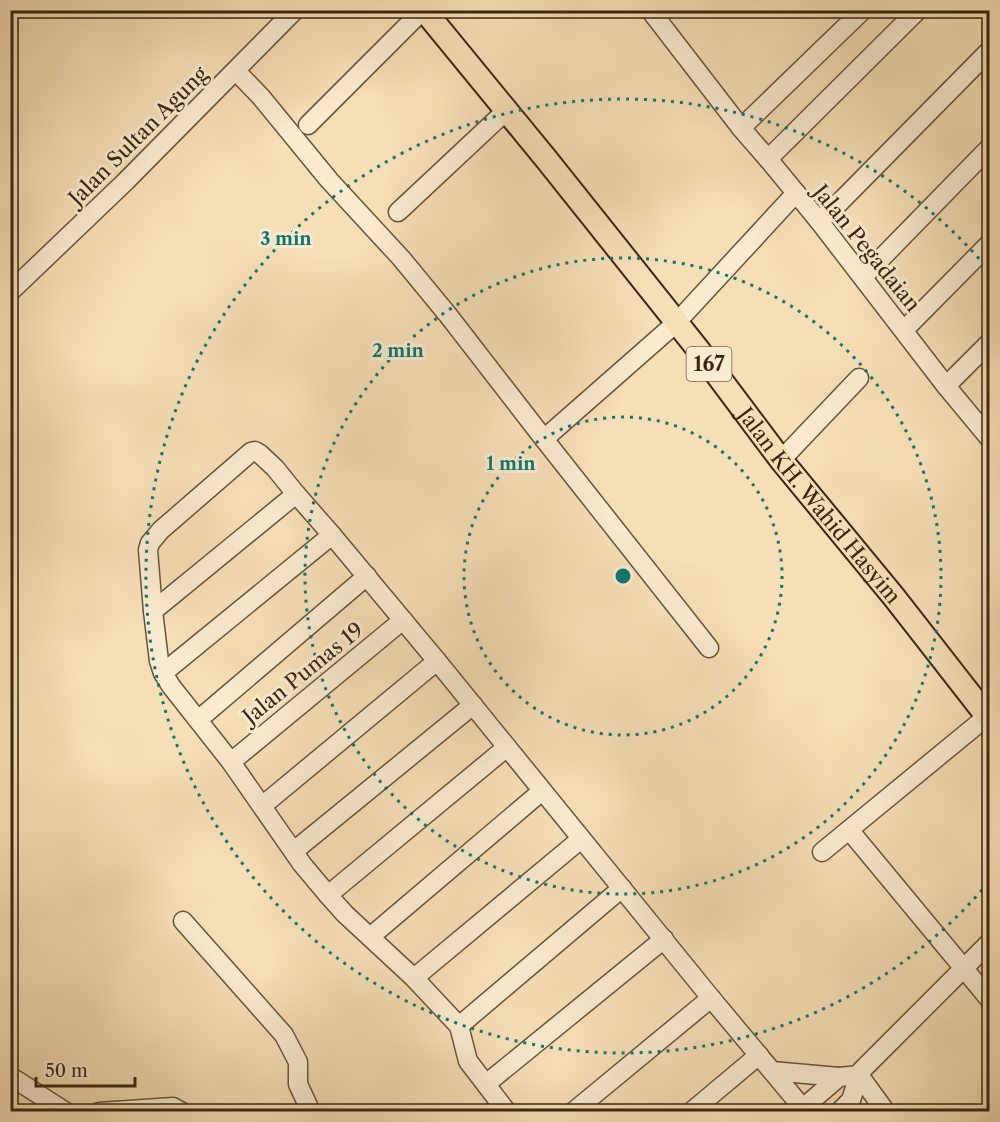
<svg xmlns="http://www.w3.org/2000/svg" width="1000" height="1122" font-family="'Libre Caslon Text',serif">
  <rect width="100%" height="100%" fill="#f6deb6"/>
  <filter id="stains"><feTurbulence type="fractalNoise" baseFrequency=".00333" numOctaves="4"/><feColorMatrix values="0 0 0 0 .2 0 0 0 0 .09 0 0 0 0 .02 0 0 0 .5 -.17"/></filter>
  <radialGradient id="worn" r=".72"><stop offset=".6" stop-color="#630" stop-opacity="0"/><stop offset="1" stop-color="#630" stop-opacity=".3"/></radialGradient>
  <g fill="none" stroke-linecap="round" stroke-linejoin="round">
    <g stroke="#69543a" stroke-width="21">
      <g id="minor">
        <path d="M650 10 741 128 768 159"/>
        <path d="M236 71 261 97 329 180 401 258 448 315 544 439"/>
        <path d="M308 125 423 10"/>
        <path d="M741 128 863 10"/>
        <path d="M796 193 768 159 918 10"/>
        <path d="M398 212 507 110"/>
        <path d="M819 221 837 205 990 50"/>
        <path d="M863 277 990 147"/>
        <path d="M10 292 125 182 295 10"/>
        <path d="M904 330 990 243"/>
        <path d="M946 386 990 342"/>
        <path d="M781 460 859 378"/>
        <path d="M153 611 296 494"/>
        <path d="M709 648 544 439 676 323 796 193 819 221 946 386 990 439"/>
        <path d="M163 673 332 535"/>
        <path d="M198 720 367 576"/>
        <path d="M231 762 403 620"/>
        <path d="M262 806 437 661"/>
        <path d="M850 831 990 1000"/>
        <path d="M294 851 473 705"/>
        <path d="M822 852 990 714"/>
        <path d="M328 895 507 747"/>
        <path d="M183 921 284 1035 298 1062V1084L311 1112"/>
        <path d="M370 937 542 791"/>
        <path d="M414 978 581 839"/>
        <path d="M459 1026 622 888"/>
        <path d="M772 1071 839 1077"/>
        <path d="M859 1075 886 1112"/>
        <path d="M10 1076 66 1112"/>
        <path d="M486 1084 664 939"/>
        <path d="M803 1108 839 1077 859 1075"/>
        <path d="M99 1112 173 1107 182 1112"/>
        <path d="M507 1112 468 1061 459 1026 414 978 345 914 328 895 302 864 231 762 171 686 163 673 159 661 153 611 148 550 150 543 161 530 251 452 255 451 260 454 275 468 296 494 332 535 437 661 711 998 806 1112"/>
        <path d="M573 1112 711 998"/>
        <path d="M691 1112 759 1055"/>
        <path d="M839 1112 851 1100 859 1075 862 1070 990 942"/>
      </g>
    </g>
    <g stroke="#3a2611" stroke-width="26">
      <g id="major">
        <path id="s1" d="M424 10 547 160 697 348 781 460 894 597 990 720"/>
      </g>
    </g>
    <use href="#minor" stroke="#f9ead0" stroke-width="18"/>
    <use href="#major" stroke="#f6deb6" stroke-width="22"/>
  </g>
  <g fill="none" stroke="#0f766e" stroke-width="3" stroke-dasharray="3 6">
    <circle cx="623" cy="576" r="159"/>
    <circle cx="623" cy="576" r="318"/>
    <path d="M988 883A477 477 0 1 1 988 269"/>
  </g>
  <g text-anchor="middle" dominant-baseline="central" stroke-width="6" stroke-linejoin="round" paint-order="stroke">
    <rect fill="#f9ead0" stroke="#73614a" stroke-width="1.5" x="686.5" y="347" width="45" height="34" rx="4.5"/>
    <g font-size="20" font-weight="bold" fill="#3a2611">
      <text x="709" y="364">167</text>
    </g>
    <g font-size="21" fill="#3a2611" stroke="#f9ead0">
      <text transform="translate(138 136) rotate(-45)">Jalan Sultan Agung</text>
      <text transform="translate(867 248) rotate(51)">Jalan Pegadaian</text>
      <text stroke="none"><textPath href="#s1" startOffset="634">Jalan KH. Wahid Hasyim</textPath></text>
      <text transform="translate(303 673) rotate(-39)">Jalan Pumas 19</text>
    </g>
  </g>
  <circle cx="623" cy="576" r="9" fill="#0f766e" stroke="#f9ead0" stroke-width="3"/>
  <g font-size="18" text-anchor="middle" font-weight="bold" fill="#0f766e" stroke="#f9ead0" stroke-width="6" stroke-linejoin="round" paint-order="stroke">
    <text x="286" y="245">3 min</text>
    <text x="398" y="357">2 min</text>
    <text x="511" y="470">1 min</text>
  </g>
  <rect width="1000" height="1122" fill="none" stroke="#f6deb6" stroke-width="36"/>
  <rect x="12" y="12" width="976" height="1098" fill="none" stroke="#3a2611" stroke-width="3"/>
  <rect x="18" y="18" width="964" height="1086" fill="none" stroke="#3a2611" stroke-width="1.5"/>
  <path d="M36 1077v9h99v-9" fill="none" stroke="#3a2611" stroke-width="3"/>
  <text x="45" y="1077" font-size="18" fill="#3a2611" stroke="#f9ead0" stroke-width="4.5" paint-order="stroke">50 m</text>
  <rect width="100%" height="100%" filter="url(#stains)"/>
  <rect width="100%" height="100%" fill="url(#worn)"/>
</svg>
